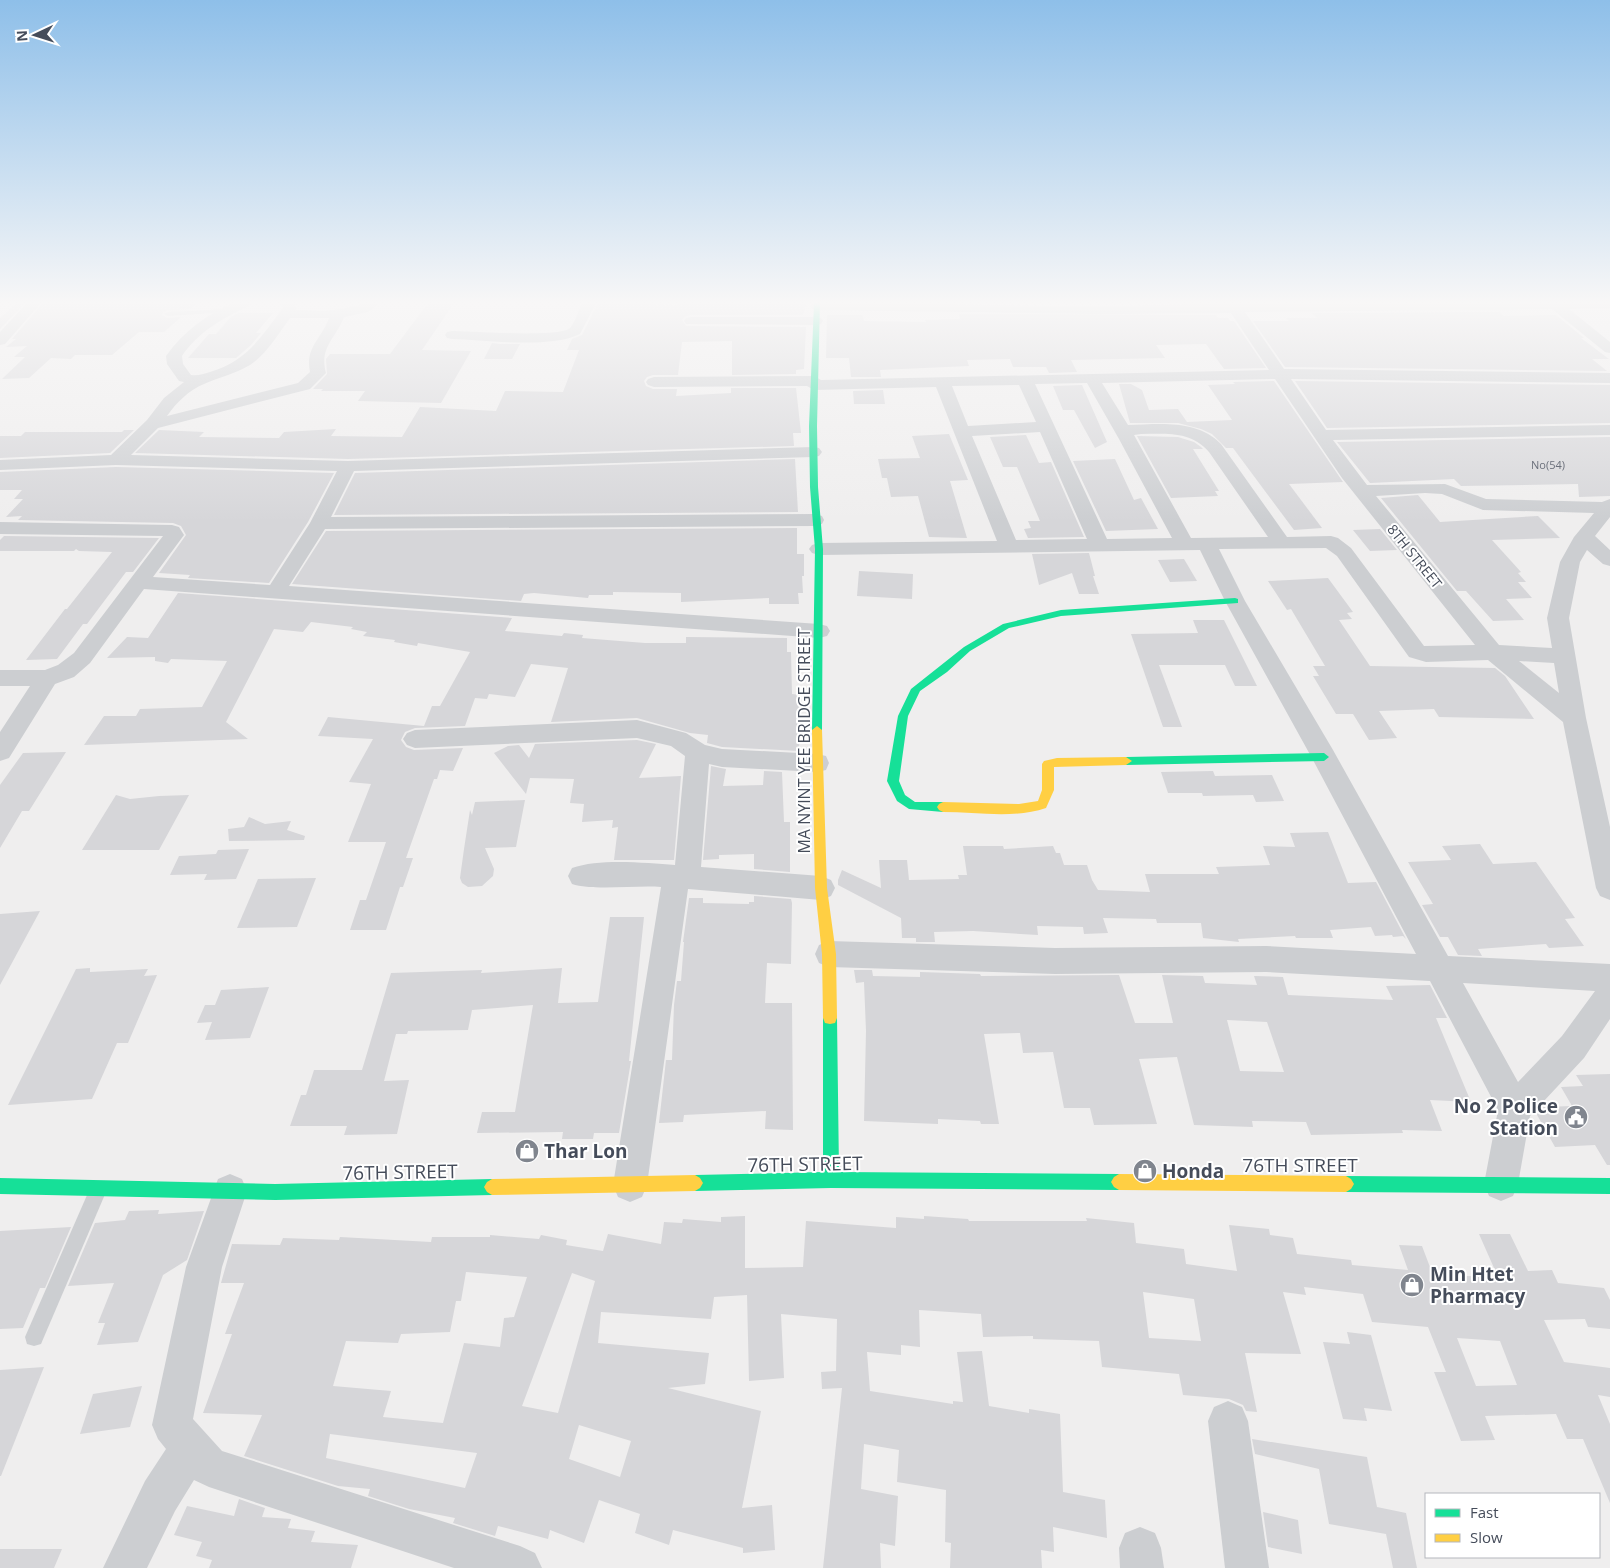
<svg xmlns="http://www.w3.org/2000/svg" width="1610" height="1568" font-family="'Open Sans',sans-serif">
  <rect width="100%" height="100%" fill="#efeeee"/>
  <g fill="#d6d6d9" fill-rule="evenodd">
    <path d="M17 303H25L0 329V318Z"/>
    <path d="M43 303H198L190 309 168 310 163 312 162 315 167 318 181 317 164 332H139L112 355H75L71 359 51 358 29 378 2 379 25 357H14L27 346 6 347 16 339H12Z"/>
    <path d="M428 303H454L422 350 471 351 441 403 358 401 365 391H321L323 389H313L327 374 326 359 330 354H390Z"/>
    <path d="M598 303 678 305 679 303H807L803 315H691L686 316 682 320 686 326 806 327 804 369 796 370V374L732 375V341L682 342 678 375H653L647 377 644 381 646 386 653 389H677L676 396 731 393V388H796L801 433H793L794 446 348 459 135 453 159 430 204 432 199 437 279 438 284 432 336 429 331 436 402 437 420 407 496 411 505 391 563 392 579 350H567L572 339 582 335Z"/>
    <path d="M1499 312 1504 316 1556 315 1584 338H1581L1609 359H1592L1607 371 1285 367 1253 321H1289L1286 318H1317L1312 313Z"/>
    <path d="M238 313H273L256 333H261L251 345 236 358H188L209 334H216L231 317Z"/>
    <path d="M959 314 1216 315 1218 318H1228L1230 321H1234L1266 368 1224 369 1206 344 1156 345 1165 358 1071 360 1077 372 1049 373 1046 367H1013L1010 359 967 360 969 366 880 370 881 377H851L849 358H826L827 315H862L864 321 926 322 925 320 960 319Z"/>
    <path d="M492 343 500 344H520L512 359H484Z"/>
    <path d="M1274 381 1343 482 1289 484 1322 528 1294 530 1233 448H1226L1212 434 1201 429 1178 423H1130L1119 384H1131L1142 390 1149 410 1178 409 1187 422 1232 420 1208 385 1235 384 1233 382Z"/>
    <path d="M1295 381 1610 385V423L1327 428Z"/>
    <path d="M1082 385 1107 442 1095 448 1074 410H1063L1053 386Z"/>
    <path d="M883 390 885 404H854L853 391Z"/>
    <path d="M124 430H134L110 453 0 458V436H21L25 432H122Z"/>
    <path d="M949 434 968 480 950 481 967 538 929 537 918 496 891 497 887 478H882L878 459 920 458 912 436Z"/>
    <path d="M1026 435 1039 463 1051 462 1084 537 1028 538 1024 529 1031 528 1028 521H1040L1017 467H1003L990 437Z"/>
    <path d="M1137 436 1178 437 1194 442 1201 447 1203 449H1193L1219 491H1215L1218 496 1171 498Z"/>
    <path d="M1610 437V496L1579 497 1578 484 1461 486 1454 479 1370 483 1337 442Z"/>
    <path d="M795 459 798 512 334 515 355 473Z"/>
    <path d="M1115 459 1134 500 1141 498 1158 529 1106 531 1073 461Z"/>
    <path d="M116 467 334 473 308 522 269 583 188 578 190 575 159 573 186 535 181 526 173 523 18 520 22 516 6 517 23 499H14L22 490H0V472Z"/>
    <path d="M1418 495 1440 522 1538 516 1560 538 1492 540 1521 572 1518 573 1526 582H1518L1532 598 1506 599 1524 620 1493 621 1466 591H1457L1381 498Z"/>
    <path d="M797 528V554H804V576H802L803 593H798L799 604H769V598L681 602V593L613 592V595H589L588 598 534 593 524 594 521 601 292 584 326 531Z"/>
    <path d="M1380 529 1397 550 1370 551 1353 530Z"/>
    <path d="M4 536 159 538 133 572H126L87 624H83L57 659 26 660 65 609H67L112 552 79 551 76 549 74 551H0V540Z"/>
    <path d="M1089 553 1095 576H1093L1099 594H1079L1072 573 1039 585 1032 554Z"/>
    <path d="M1184 559 1197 581 1170 582 1158 560Z"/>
    <path d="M859 571 913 574 912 599 857 596Z"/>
    <path d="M1328 578 1353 612 1347 613 1352 619 1339 620 1370 666 1495 668 1505 676 1534 719 1439 717 1434 709 1379 711 1397 738 1369 740 1353 714H1336L1313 676H1319L1313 666H1325L1291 609 1287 610 1268 581Z"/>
    <path d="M178 593 512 618 505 631 562 636 564 633 583 635 582 638 645 643H686V637L787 638V652H791L792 694 801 695 799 751 722 747 707 743 708 735 690 733 637 718 551 722 568 668 531 664 515 697 489 694 487 699 475 698 465 726 415 728 405 732 401 740 406 747 414 750 463 748 453 771 440 770 437 779H434L406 858H413L403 887H400L386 930H350L360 900H366L386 842H348L371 784 349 782 373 739 318 736 328 717 424 726 432 706H440L470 652 418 643 417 646 394 642 395 640 363 636 367 632 351 629 353 627 311 622 303 632 274 629 226 722 248 739 84 745 104 716H136L140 709 202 707 227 661 171 659 168 663 155 661V657L107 658 127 637 148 638Z"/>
    <path d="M1193 620H1224L1257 686H1235L1225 665H1159L1182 727H1163L1131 634 1198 633Z"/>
    <path d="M637 740 656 744 639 778 681 776 674 860H614L618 827 612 828 613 820 582 822 584 804 570 803 574 779 530 778 526 794 494 753 508 746 519 745 529 758 535 744Z"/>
    <path d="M66 752 29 811H22L0 848V785L23 753Z"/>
    <path d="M711 766 726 769 723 786 763 785 764 771 782 772 784 822H790V872L754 869V854L719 855V859L703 860Z"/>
    <path d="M1213 771 1215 776 1272 775 1284 801 1256 802 1253 795 1203 796 1202 793H1168L1161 772Z"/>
    <path d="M116 795 130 799 159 796 189 795 159 850H82Z"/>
    <path d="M525 800 516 847 485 848 494 869 493 876 482 886 468 887 462 883 460 878 464 849 470 810 472 815 475 802Z"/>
    <path d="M249 817 265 824 291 821 287 830 305 836 304 840 229 841 228 829 244 827Z"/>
    <path d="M1328 832 1348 883 1376 882 1406 939 1403 936 1393 937 1392 935 1375 936 1371 927 1330 930 1333 938H1296L1295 936 1238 939 1239 942 1203 938 1201 923H1157L1156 919 1103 918 1108 933 1084 934 1083 927 1037 926 1038 935 973 931 934 932 935 942H916V938H902L901 918 838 885V880L842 870 881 888 879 860H907L909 880 959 879 958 875H967L963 846H1003L1004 849 1053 846 1056 853H1060L1064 865H1087L1092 880 1098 890 1150 892 1145 874H1219L1216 867 1270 865 1263 846 1295 847 1290 833Z"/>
    <path d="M1480 844 1493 864 1536 862 1575 918 1565 919 1584 946 1549 948 1546 944 1478 949 1482 956 1458 955 1448 937H1440L1422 905 1433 904 1408 862 1451 860 1442 846Z"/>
    <path d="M249 849 236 879 204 880 207 874 170 875 179 856 216 854 218 850Z"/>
    <path d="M316 878 297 927 237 928 258 879Z"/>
    <path d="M754 896 791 899 792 903 791 964 767 963 765 1003H792L793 1130 765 1129 766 1111 684 1115 683 1122 659 1123 666 1060H672L674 1005 677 981H681L684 942H683L689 898H703V903L749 904V902H754Z"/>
    <path d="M40 911 0 985V914Z"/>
    <path d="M610 917H644L629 1061H631L619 1133H594L593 1139H562L563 1132 477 1133 482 1112H515L533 1005 472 1010 468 1030 408 1031 407 1034H396L384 1081 409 1080 397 1134 344 1135 347 1126H290L301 1095H306L314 1070H362L391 973 482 970 481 973 562 968 558 1003 598 1002Z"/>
    <path d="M90 968V972L148 969 144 976 157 975 128 1043H117L92 1099 8 1105 76 969Z"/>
    <path d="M854 970H872L873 976 920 977V972L980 974 981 976 1119 975 1135 1023H1173L1162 975 1203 976 1205 983 1257 985 1254 976 1283 977 1288 995 1393 1000 1386 986 1430 985 1447 1018H1436L1471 1102 1430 1100 1442 1131 1402 1130 1403 1133 1311 1135 1306 1122 1252 1121 1253 1127 1194 1125 1177 1057 1139 1059 1157 1124 1094 1125 1090 1108H1064L1053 1052 1023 1053 1020 1033 984 1034 999 1124H981L980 1121 938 1119V1124L864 1121 866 1031 864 982 856 983ZM1227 1020 1267 1022 1284 1072 1240 1071Z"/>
    <path d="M269 987 250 1038 205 1040 212 1022 197 1023 205 1005H215L221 990Z"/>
    <path d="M1610 1074V1165H1607L1595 1145 1555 1147 1536 1113H1546L1543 1107 1572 1106 1561 1087 1583 1086 1576 1075Z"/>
    <path d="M159 1210 158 1214 204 1211 187 1260 163 1275 138 1342 97 1345 105 1323H98L114 1283 68 1286 95 1223 125 1220 129 1211Z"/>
    <path d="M745 1216V1268L803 1267 806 1221 896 1228V1217L924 1219V1216L968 1219 969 1221H1087L1086 1218 1134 1223 1136 1243 1184 1249 1186 1264 1237 1271 1229 1225 1269 1229 1270 1235 1293 1238 1297 1254 1351 1260 1352 1265 1408 1270 1399 1245 1422 1246 1433 1275 1498 1277 1479 1234H1510L1528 1271 1552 1270 1558 1283 1604 1288 1610 1300V1329L1588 1327 1585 1319 1544 1320 1564 1362 1610 1368V1397L1598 1395 1610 1424V1503L1583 1439H1567L1556 1414 1485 1416 1495 1440 1461 1441 1434 1372H1446L1428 1327 1372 1322 1363 1294 1304 1287 1306 1295 1283 1292 1301 1354 1245 1353 1257 1412 1246 1411 1243 1405 1229 1399 1183 1395 1179 1374 1102 1367 1099 1341 1033 1339V1336L983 1337 981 1314 919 1310 920 1347 901 1345V1355L867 1352 870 1391 953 1404V1401L963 1402 957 1352 982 1351 989 1406 1029 1413V1409L1060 1414 1063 1492 1105 1500 1107 1538 1053 1527 1054 1552 1041 1550 1042 1568H950L951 1543 945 1542 946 1490 897 1482 899 1450 864 1444 861 1489 898 1496 895 1546 880 1543 881 1568H823L842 1388 822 1389 821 1372 836 1371 837 1319 781 1314 784 1378 749 1381 747 1295 714 1297 711 1319 601 1312 598 1343 709 1353 705 1384 668 1388 761 1411 742 1508 772 1505 775 1550 743 1553V1548L673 1530 669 1545 635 1533 640 1514 599 1500 584 1543 550 1530 548 1539 498 1526 495 1536 453 1523 455 1518 409 1509 368 1496 370 1489 338 1486 244 1456 262 1415 203 1413 232 1334H225L244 1283H221L232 1244 280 1245 283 1238 339 1240 340 1237 431 1242 432 1237H490V1235L539 1239 541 1235 567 1240 566 1245 603 1251 608 1234 661 1244 664 1222 682 1223 683 1219 721 1222V1217ZM466 1272 527 1277 514 1317 504 1318 500 1347 464 1343 443 1423 383 1417 391 1391 333 1386 346 1341 398 1343 401 1334 450 1332 456 1301H461ZM572 1273 595 1281 558 1413 522 1406ZM1143 1292 1194 1299 1201 1341 1149 1338ZM1457 1338 1500 1341 1517 1385 1476 1386ZM579 1425 631 1441 620 1477 569 1459ZM330 1434 477 1453 465 1488 326 1458Z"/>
    <path d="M71 1227 45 1288H40L23 1328 0 1329V1231Z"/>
    <path d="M1347 1332 1371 1335 1392 1411 1364 1408 1367 1421 1343 1419 1323 1342 1350 1344Z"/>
    <path d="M44 1367 1 1476H0V1370Z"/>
    <path d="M142 1386 130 1427 80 1434 93 1394Z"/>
    <path d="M1252 1439 1367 1457 1377 1507 1406 1513 1417 1568H1393L1386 1534 1329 1524 1319 1469 1255 1454Z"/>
    <path d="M239 1499 265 1508 262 1517 291 1519 288 1528 315 1531 311 1542 358 1545 351 1568H209L212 1560 196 1556 202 1542 174 1535 187 1506 234 1516Z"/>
    <path d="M1263 1512 1298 1520 1302 1554 1268 1547Z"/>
    <path d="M0 1549H62L54 1568H0Z"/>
  </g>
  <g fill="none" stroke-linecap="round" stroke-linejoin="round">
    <g fill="#ccced1" fill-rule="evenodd">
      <path d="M227 309 229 310V312L168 316 164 314 168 312Z"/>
      <path d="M97 1183 103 1186 106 1192 41 1344 34 1346 27 1344 25 1337 91 1186Z"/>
    </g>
    <g fill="#ccced1" fill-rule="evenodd">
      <path d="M27 303H41L5 344 0 345V332Z"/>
      <path d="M233 303H251L249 306C223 318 198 332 182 356L183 364 191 375C198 376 203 374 210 372 247 361 261 337 283 308L280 303H294L297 308 296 310C310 310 326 312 341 309 355 307 366 302 380 303L368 312 344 317C335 340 319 347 326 373L310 389 158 428 131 455 348 461 813 447 819 448 822 452 819 456 813 457 354 471 331 517 815 514 822 516 824 520 822 524 815 526 325 529 289 586 819 624 827 626 830 631 827 636 819 638 144 589 90 663 74 677 55 684 9 758 0 761V732L30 686H0V670H45L58 665 74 653 163 536 0 534V522L172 525 179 527 184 535 153 577 270 585 310 523 337 471 116 465 0 470V460L111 455 147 420 164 398 184 382 179 381 167 364 166 356C184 331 206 315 233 303ZM290 318H329C321 340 305 347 310 372L298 383 167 416C176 403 189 390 204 384 220 377 235 374 250 365 267 354 278 334 290 318Z"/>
      <path d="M582 303H596L580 334C549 349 487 340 452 339L447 338 445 335 447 332 452 331C470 331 560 338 570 328 575 322 579 310 582 303Z"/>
      <path d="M812 303 1098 306 1225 304 1224 303 1239 304 1610 303V308L1569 309 1610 342V353L1605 352 1552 309 1245 312 1284 369 1610 373V383L1291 379 1326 430 1610 425V435L1333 440 1367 485 1445 484 1486 499 1602 502 1610 499V517L1595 536 1610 550V566L1603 564 1587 550 1580 562 1569 618 1586 718 1610 827V900L1600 896 1596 888 1563 722 1488 660 1426 662 1409 657 1337 556 1326 548 1219 549 1245 601 1333 750 1448 956 1610 964V1019L1584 1058 1530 1116 1518 1184 1513 1196 1501 1201 1489 1196 1484 1184 1498 1110 1430 981 1266 972 1055 974 829 967 819 963 815 954 819 945 829 941 1055 948 1266 946 1416 954 1313 760 1225 601 1200 550 819 555 812 553 809 549 812 545 819 543 997 541 936 387 814 390 807 386 654 387 648 385 646 382 648 379 654 377 814 376 821 380 1269 370 1231 313 1098 314 817 310 812 309 810 306ZM1275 379 1342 478 1475 645 1424 646 1351 548 1338 538 1331 536 1287 537 1221 444C1197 419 1160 424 1128 425L1102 383ZM1087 383 1119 439 1172 538 1107 539 1035 384ZM1019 385 1036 422 968 426 952 386ZM1040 432 1087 539 1016 540 972 436ZM1141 434C1167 434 1191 431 1209 452L1268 537 1191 538 1134 435ZM1425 493 1442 494 1483 510 1594 513 1574 537 1560 562 1547 618 1552 648 1499 645 1376 496ZM1519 661 1554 663 1559 693ZM1463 983 1595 991 1562 1036 1518 1082Z"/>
      <path d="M691 317H816L821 318 823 321 821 324 816 325 686 324 684 321 686 318Z"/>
      <path d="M637 720 686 733 705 745 722 749 817 754 826 756 829 763 826 770 817 772 722 767 709 764 701 867 821 876 831 880 835 888 831 896 821 900 688 889 647 1185 642 1197 630 1202 618 1197 613 1185 661 887C636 885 593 891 572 884L568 876 572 868C600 858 646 863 675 865L685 756 671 746 637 738 415 748 407 745 403 739 407 733 415 730Z"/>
      <path d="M230 1174 242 1179 247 1191 222 1267 193 1419 222 1451 520 1546 535 1553 542 1568H454L209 1487 194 1480 175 1511 147 1568H103L145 1481 166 1449 158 1439 152 1425 186 1267 218 1179Z"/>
      <path d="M1228 1401 1242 1407 1248 1421 1269 1568H1225L1208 1421 1214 1407Z"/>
      <path d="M1140 1527 1155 1533 1161 1548 1164 1568H1120L1119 1548 1125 1533Z"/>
    </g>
    <g fill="#16e098" fill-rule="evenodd">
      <path d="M814 303H820L817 426 818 487 823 549 822 730 817 734 812 730 815 549 810 487 809 426Z"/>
      <path d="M1235 598 1238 599V603L1061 616 1009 628 970 651 947 672 920 691 908 716 899 781 905 795 915 802H943L947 804 949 807 947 810 943 812 909 809 897 801 887 781 898 716 911 689 964 647 1003 624 1061 610Z"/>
      <path d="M1324 753 1329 757 1324 761 1126 765 1120 761 1126 757Z"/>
      <path d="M830 1012 835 1013 837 1018 839 1172 1119 1174 1124 1177 1127 1182 1124 1187 1119 1190 831 1188 695 1191 690 1188 687 1183 690 1178 695 1175 823 1172V1018L825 1013Z"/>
      <path d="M1346 1176 1610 1178V1194L1346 1192 1341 1189 1338 1184 1341 1179Z"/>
      <path d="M0 1178 275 1184 492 1179 497 1182 500 1187 497 1192 492 1195 275 1200 0 1194Z"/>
    </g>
    <g fill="#ffcf43" fill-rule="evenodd">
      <path d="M817 726 822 730 827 888 836 954 837 1018 835 1023 830 1024 825 1023 823 1018 822 954 815 888 812 730Z"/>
      <path d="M1126 757 1132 761 1126 765 1054 767V790L1046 808C1014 819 976 812 943 812L939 810 937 807 939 804 943 802 1019 804 1038 801 1042 790V764L1044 761 1057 758Z"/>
      <path d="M1119 1174 1346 1176 1351 1179 1354 1184 1351 1189 1346 1192 1119 1190 1114 1187 1111 1182 1114 1177Z"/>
      <path d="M695 1175 700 1178 703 1183 700 1188 695 1191 492 1195 487 1192 484 1187 487 1182 492 1179Z"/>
    </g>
  </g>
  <linearGradient id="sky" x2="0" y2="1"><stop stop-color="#8ebfe9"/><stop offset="0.58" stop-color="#f8f7f7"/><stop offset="1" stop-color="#f8f7f7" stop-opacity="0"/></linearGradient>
  <rect width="1610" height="522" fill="url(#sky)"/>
  <defs>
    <g id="civic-disc" transform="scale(1.25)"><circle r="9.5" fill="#80858e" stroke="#fff"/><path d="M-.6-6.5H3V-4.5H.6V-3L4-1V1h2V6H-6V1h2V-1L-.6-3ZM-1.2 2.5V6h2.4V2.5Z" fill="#fff"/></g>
    <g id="shop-disc" transform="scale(1.25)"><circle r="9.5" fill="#80858e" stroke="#fff"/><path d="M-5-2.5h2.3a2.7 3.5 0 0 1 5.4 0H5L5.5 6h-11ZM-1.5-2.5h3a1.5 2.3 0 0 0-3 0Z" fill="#fff"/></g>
  </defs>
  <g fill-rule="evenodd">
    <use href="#civic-disc" x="1576" y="1117"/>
    <use href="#shop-disc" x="527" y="1151"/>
    <use href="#shop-disc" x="1145" y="1171"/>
    <use href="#shop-disc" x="1412" y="1285"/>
  </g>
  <g text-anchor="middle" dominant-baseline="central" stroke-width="4" stroke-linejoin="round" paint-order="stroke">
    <g font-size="11" fill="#6b707b">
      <text x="1548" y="464">No(54)</text>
    </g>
    <g font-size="14" fill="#454c5a" stroke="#fff">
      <text transform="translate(1415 556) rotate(51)">8TH STREET</text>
    </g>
    <g font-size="16" fill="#454c5a" stroke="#fff">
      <text transform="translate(804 741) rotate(-90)">MA NYINT YEE BRIDGE STREET</text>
    </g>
    <g font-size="19" font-weight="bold" fill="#454c5a" stroke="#fff" text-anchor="start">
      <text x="1558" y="1106" text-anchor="end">No 2 Police<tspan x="1558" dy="22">Station</tspan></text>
      <text x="544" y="1151">Thar Lon</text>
      <text x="1162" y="1171">Honda</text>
      <text x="1430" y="1274">Min Htet<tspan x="1430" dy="22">Pharmacy</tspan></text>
    </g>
    <g font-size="19" fill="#454c5a" stroke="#fff">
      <text transform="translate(805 1164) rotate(-1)">76TH STREET</text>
      <text x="1300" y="1165">76TH STREET</text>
      <text transform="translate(400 1172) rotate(-1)">76TH STREET</text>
    </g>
  </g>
  <rect x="1425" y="1493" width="175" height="65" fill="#ffffff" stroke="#b5b7bd"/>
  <rect x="1435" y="1509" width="25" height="8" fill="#16e098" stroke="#b5b7bd"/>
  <text x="1470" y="1518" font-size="15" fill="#454c5a">Fast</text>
  <rect x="1435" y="1534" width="25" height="8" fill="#ffcf43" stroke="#b5b7bd"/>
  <text x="1470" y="1543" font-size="15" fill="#454c5a">Slow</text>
  <g transform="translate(35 35) rotate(266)" stroke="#ffffff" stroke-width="4" paint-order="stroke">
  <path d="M0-4L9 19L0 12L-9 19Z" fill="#454c5a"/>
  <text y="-8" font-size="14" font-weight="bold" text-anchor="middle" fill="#454c5a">N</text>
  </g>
</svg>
